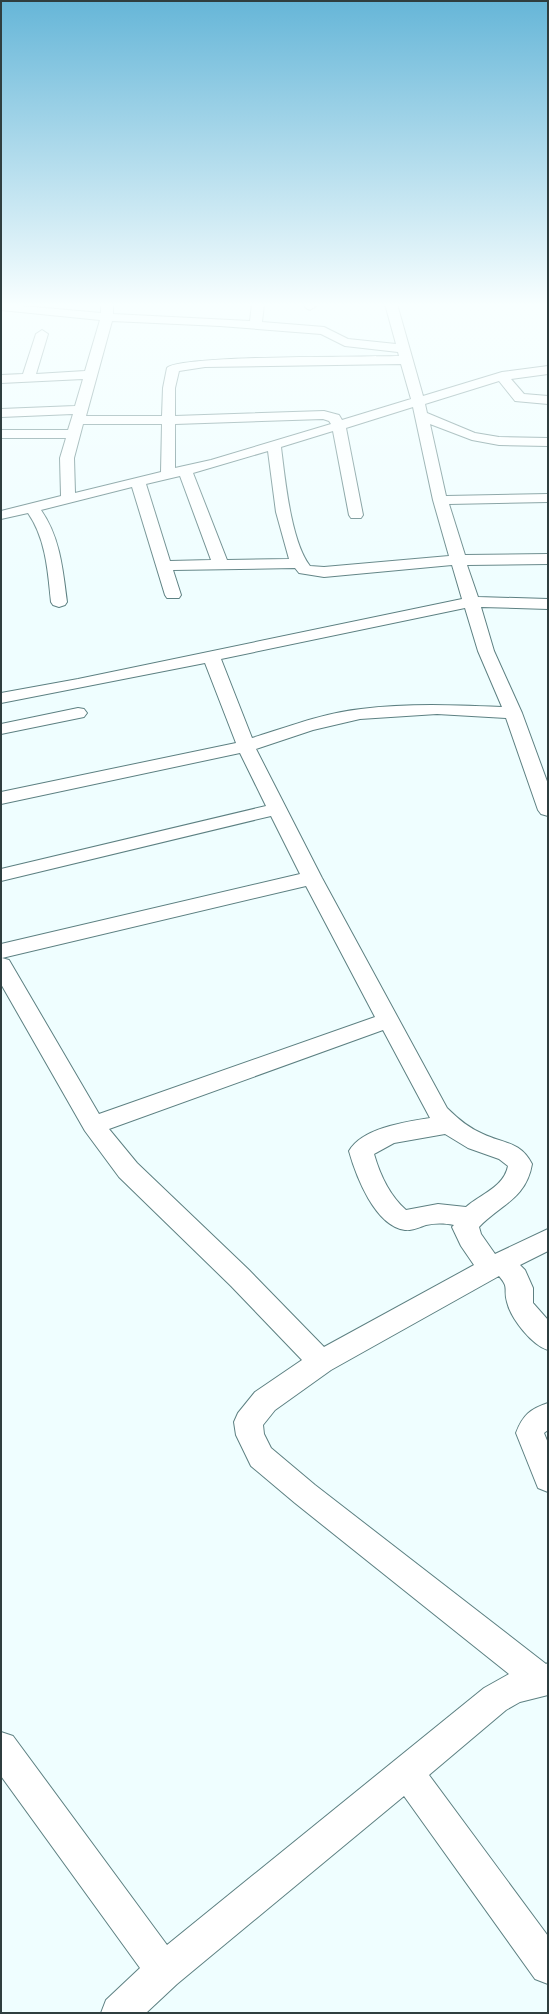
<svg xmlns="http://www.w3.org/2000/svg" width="549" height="2014" font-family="'PT Sans',sans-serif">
  <rect width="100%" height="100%" fill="#effeff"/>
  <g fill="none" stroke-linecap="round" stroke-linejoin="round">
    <g stroke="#5d8082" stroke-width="2">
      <g id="minor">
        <path d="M1 304 101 313V304H113V314L250 321 252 304H264L262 322 324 327 348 339 396 344 385 304H397L423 396 502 372 548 366V374L511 379 524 394 548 396V404L515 401 499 381 425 404 427 413 475 433 499 437 548 438V446L499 445 472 440 430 424 446 496 548 494V502L449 504 465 555 548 554V564L467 565 478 597 548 599V609L481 607 494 651 522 713 548 784V816L541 814 538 810 506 718 437 714 360 719 313 730 256 749 322 878 447 1108C458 1119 469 1128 483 1134 504 1144 520 1141 532 1164 526 1199 501 1204 479 1227L481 1234 495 1254 548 1229V1251L520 1265 525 1270 533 1288V1303L548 1320V1350C532 1345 511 1319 507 1302 503 1288 510 1289 499 1276L331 1370 275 1410 263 1425 264 1434 271 1448 315 1485 546 1664 548 1663V1695L520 1702 506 1710 429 1775 548 1936V1984L535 1979 404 1796 177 1984 146 2013H101L106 2000 140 1968 1 1776V1732L13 1736 167 1945 484 1688 509 1674 295 1503 251 1466 236 1435 234 1422 238 1413 255 1392 302 1360 231 1286 119 1177 85 1131 1 984V944L300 874 271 816 1 881V869L266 806 240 753 1 804V792L236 743 205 663 1 703V693L78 679 462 599 452 565 324 577 299 573 295 568 173 570 181 595 179 598H167L165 595 132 487 41 510C60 537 63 570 67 602L65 605 59 607 53 605 51 602C48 572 46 539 28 513L1 519V511L61 496 60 458 66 438H1V430H68L73 414 1 417V409L75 406 83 379 1 383V375L23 374 36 334 42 330 48 334 36 374 85 371 100 320 1 310ZM112 321 220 326 321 334 345 346 398 352 399 356C370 357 176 355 167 368L163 388 162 416H86ZM401 364 411 399 342 420 339 415 324 411 175 416V388L179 371 205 367ZM413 407 433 500 449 556 324 567 310 566C291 542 285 479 281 447L333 431 349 515 351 518H361L363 515 346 428ZM323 419 329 421 331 424 211 460 175 468V424ZM83 424H162L161 472 75 493 74 458ZM268 451 276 512 289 559 227 560 193 473ZM180 476 211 560 170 561 146 484ZM465 608 478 651 502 707C455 705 408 703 361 709 324 713 287 727 252 738L221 659ZM306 886 375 1017 99 1114 9 960 2 958ZM383 1030 430 1118C405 1122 362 1128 349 1151 356 1176 375 1226 405 1230 412 1231 420 1227 426 1225 435 1223 444 1223 454 1225L452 1227 461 1246 474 1265 324 1347 249 1270 137 1163 109 1129ZM445 1134 468 1148 499 1159 508 1166C504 1187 481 1194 466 1207L438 1204 406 1210C390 1196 380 1175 374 1154L394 1143Z"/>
        <path d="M303 304H315L316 306 310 310 306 308Z"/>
        <path d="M78 708 84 709 87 713 84 717 1 734V724Z"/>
        <path d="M548 1403V1430L544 1433 548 1443V1492L538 1488 516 1433C523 1415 530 1409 548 1403Z"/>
      </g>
    </g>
    <use href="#minor" fill="#fff" fill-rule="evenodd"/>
  </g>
  <linearGradient id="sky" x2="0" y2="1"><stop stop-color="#66b6d8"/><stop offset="0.52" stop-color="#f8ffff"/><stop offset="1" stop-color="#f8ffff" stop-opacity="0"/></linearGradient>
  <rect width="549" height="586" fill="url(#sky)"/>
  <rect width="549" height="2014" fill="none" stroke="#2f3e3f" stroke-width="4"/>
</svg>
